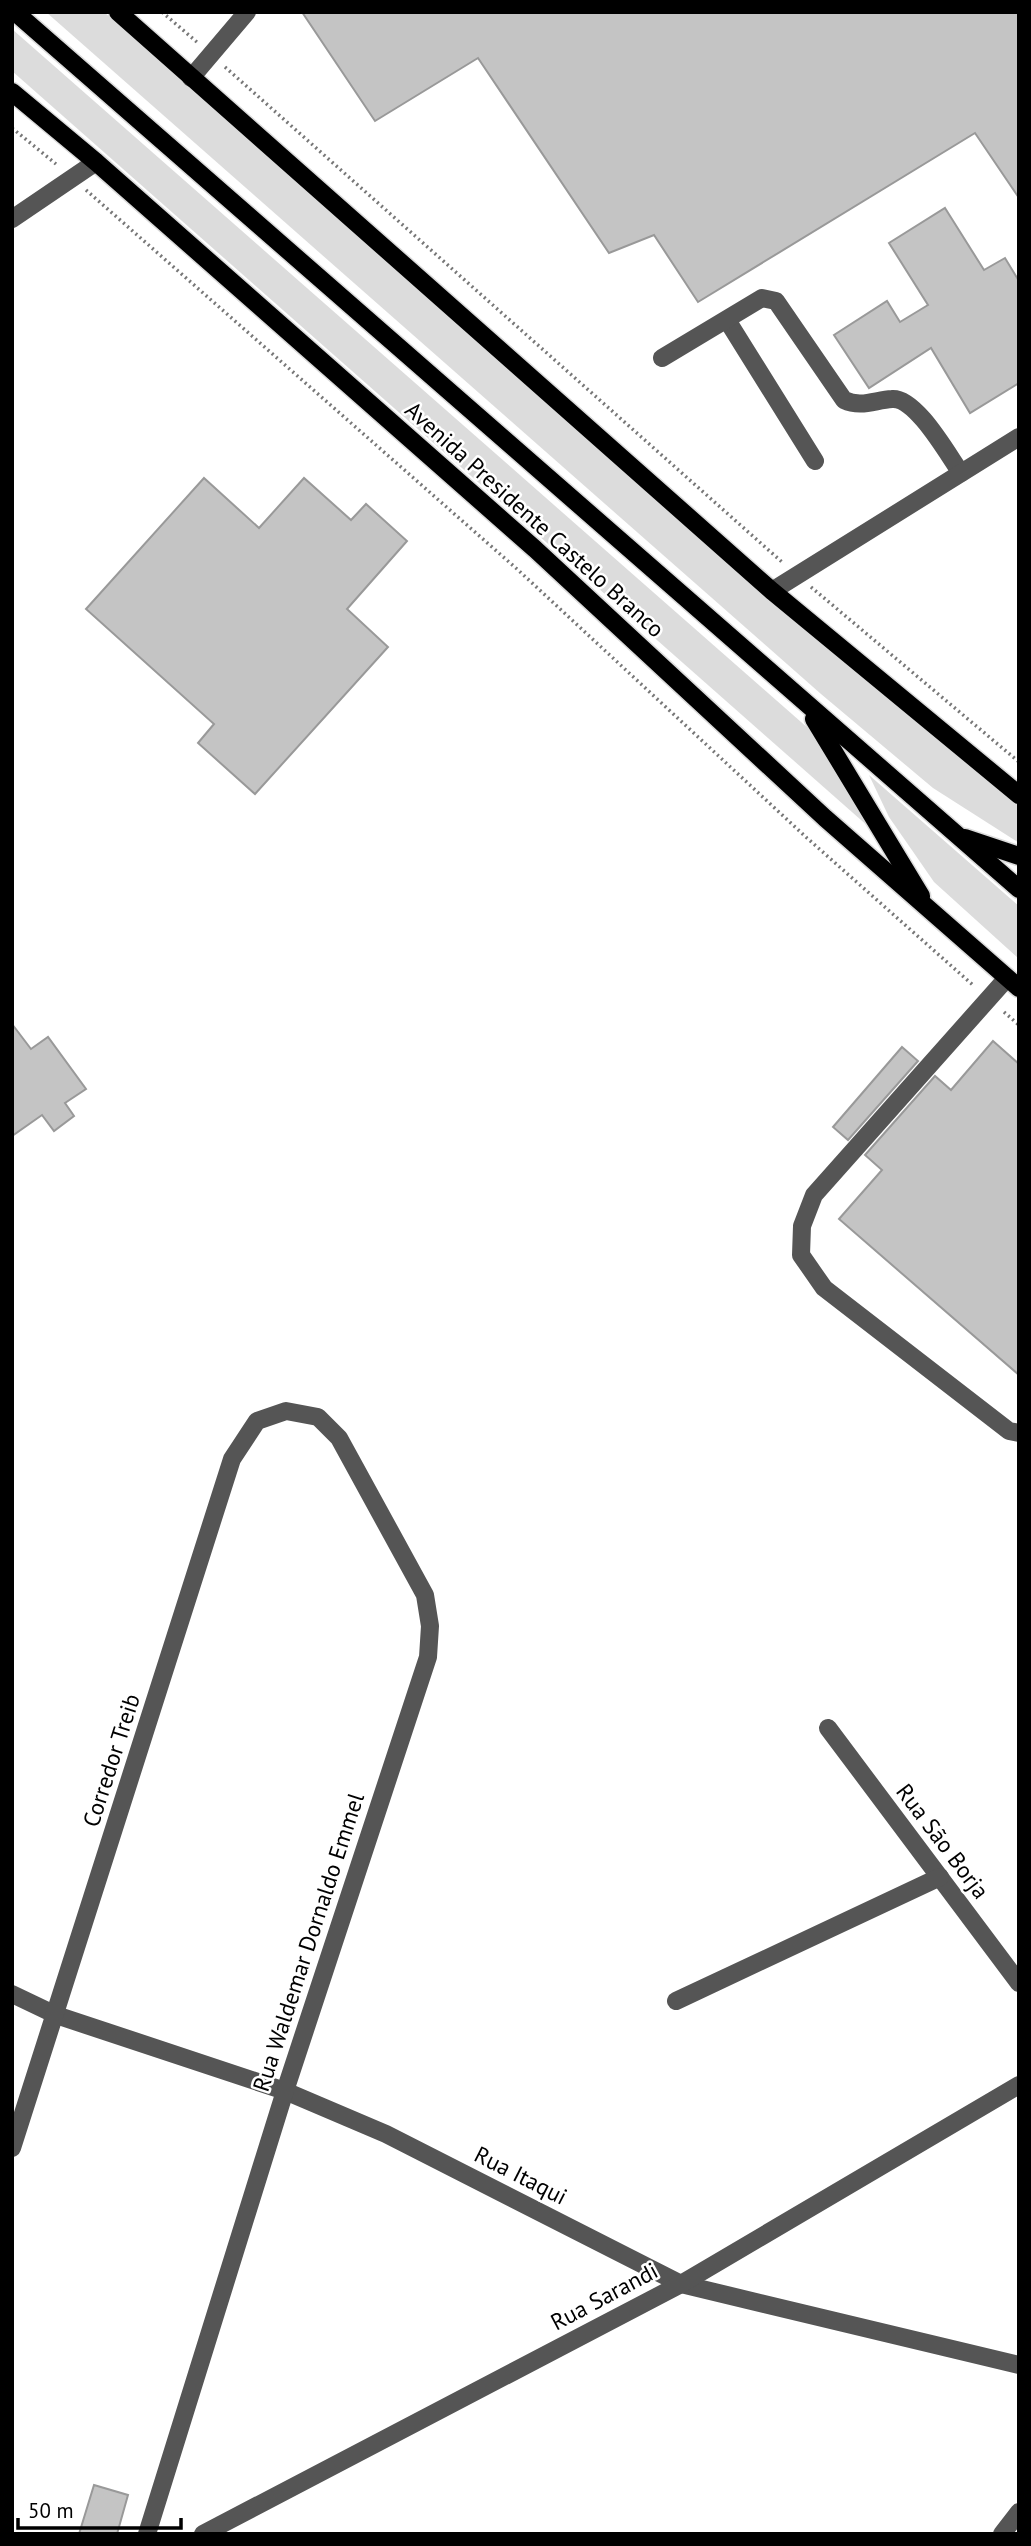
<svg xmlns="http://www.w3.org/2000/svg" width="1031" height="2546" font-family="'PT Sans',sans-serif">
  <rect width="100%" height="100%" fill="#fff"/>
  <g fill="#dcdcdc">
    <path d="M46 12H104L1019 803V843L933 788 821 694Z"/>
    <path d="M12 29 817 736 878 835 12 71Z"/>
    <path d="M869 775 1019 906V959L934 882 889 817Z"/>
  </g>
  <g fill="#c4c4c4" stroke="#999" stroke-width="2">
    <path d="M302 12H1019V198L975 133 698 302 654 235 609 253 478 58 375 121Z"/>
    <path d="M945 208 984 270 1005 258 1019 281V383L970 413 931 348 869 388 834 335 887 301 900 322 928 305 889 243Z"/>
    <path d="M204 478 259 528 304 478 351 520 366 504 407 541 347 609 388 647 255 794 198 743 214 724 86 609Z"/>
    <path d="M12 1024 31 1049 48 1037 86 1089 65 1103 74 1116 54 1131 42 1115 12 1136Z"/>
    <path d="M993 1041 1019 1064V1375L839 1219 882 1170 865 1155 935 1076 951 1090Z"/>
    <path d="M902 1047 918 1061 848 1140 833 1127Z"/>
    <path d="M94 2485 128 2495 117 2534H79Z"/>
  </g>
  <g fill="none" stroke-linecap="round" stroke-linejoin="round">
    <g stroke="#dbdbdb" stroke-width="21">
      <g id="major">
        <path d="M15 12 1019 889"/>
        <path d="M118 12 772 591 1019 795"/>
        <path d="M12 92 96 162 535 549 825 818 1019 988"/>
        <path d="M814 719 921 896"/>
        <path d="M965 838 1019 856"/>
      </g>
    </g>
    <g stroke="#777" stroke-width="3.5" stroke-dasharray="2 3.5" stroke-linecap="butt">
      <path d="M162 12 198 43"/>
      <path d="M225 67 782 562"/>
      <path d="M12 128 56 164"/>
      <path d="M86 190 517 569 807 838 974 986"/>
      <path d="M811 587 1019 762"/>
      <path d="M1004 1012 1019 1025"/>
    </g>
    <g stroke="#555" stroke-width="18">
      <path d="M191 78 247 12"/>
      <path d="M12 219 96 162"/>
      <path d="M727 320 815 461"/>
      <path d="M662 358 762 298 776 301 844 400C861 408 875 400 892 399 916 397 948 455 961 473"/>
      <path d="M772 591 1019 437"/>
      <path d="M1007 978 814 1195 802 1226 801 1255 824 1288 1009 1431 1019 1433"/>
      <path d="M828 1728 1019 1983"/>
      <path d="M12 1994 56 2015 285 2091 386 2134 681 2284 1019 2365"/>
      <path d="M676 2001 940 1877"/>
      <path d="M12 2148 232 1459 257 1421 286 1411 318 1417 339 1438 425 1595 430 1626 428 1657 285 2091 147 2534"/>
      <path d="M203 2534 681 2284 1019 2085"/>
      <path d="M1002 2534 1019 2512"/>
    </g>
    <use href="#major" stroke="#000" stroke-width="18"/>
  </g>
  <g text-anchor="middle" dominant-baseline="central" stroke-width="5" stroke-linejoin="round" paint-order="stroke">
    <g font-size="23" fill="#000" stroke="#fff">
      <text transform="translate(535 519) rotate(42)">Avenida Presidente Castelo Branco</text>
      <text transform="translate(111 1760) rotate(-72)">Corredor Treib</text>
      <text transform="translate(943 1841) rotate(53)">Rua São Borja</text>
      <text transform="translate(308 1942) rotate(-72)">Rua Waldemar Dornaldo Emmel</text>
      <text transform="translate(521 2175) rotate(27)">Rua Itaqui</text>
      <text transform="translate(604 2296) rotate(-28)">Rua Sarandi</text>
    </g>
  </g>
  <rect width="1031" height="2546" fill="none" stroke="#000000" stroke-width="28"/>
  <path d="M18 2518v10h163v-10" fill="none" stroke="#000000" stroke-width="3.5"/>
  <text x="28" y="2518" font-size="21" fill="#000000" stroke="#ffffff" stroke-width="5" paint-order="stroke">50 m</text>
</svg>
